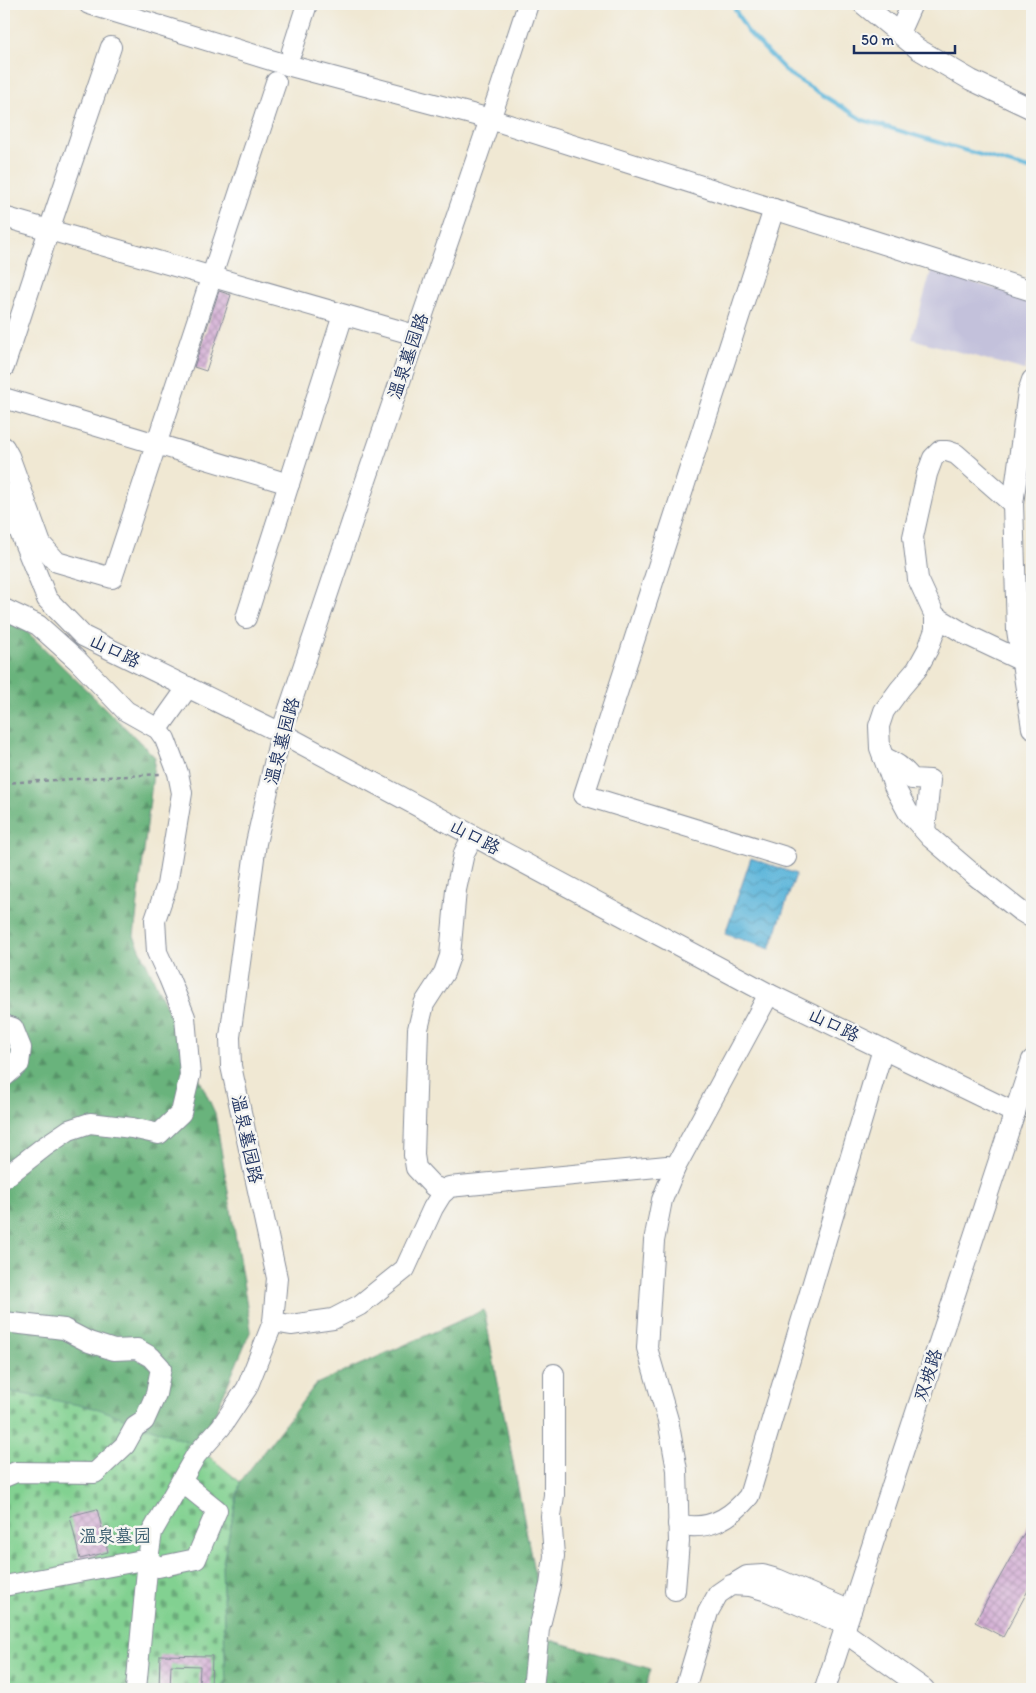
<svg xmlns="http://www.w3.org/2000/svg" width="1036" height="1693" font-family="Itim,'LXGW WenKai TC',sans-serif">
  <defs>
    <pattern id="forest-firs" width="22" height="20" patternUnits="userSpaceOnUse" patternTransform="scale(1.25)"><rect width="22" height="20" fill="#69b37b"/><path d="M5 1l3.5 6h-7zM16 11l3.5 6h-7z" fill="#569268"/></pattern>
    <pattern id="cemetery-stones" width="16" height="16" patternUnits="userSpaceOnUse" patternTransform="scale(1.25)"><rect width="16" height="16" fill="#82d191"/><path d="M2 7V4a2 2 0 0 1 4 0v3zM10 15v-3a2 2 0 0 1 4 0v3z" fill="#6aaa7a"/></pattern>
    <pattern id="water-waves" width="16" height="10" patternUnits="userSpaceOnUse" patternTransform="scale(1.25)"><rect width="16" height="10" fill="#5db6da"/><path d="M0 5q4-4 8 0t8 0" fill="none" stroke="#4c94b4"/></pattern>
    <pattern id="building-cross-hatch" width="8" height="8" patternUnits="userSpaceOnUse" patternTransform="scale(1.25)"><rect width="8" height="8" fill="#d2aad3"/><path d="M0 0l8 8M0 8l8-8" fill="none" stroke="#aa8bae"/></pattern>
  </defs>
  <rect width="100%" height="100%" fill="#f6f6f2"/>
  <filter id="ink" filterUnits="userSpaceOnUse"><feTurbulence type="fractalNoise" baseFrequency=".02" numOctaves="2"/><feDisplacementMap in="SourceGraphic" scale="10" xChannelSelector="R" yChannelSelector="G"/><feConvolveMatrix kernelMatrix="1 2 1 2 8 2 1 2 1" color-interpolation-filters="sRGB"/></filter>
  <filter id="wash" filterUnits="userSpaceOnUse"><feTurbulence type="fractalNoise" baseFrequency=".0096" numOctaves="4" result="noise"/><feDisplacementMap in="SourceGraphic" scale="20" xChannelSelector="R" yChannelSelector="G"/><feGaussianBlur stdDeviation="1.12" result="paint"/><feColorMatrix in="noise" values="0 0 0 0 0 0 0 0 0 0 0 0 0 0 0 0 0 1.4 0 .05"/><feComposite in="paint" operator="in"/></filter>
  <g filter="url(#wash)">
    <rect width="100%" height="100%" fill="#f0e8d3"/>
    <path fill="#c3c1db" d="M931 271 1032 299V343L1025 370 912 339Z"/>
    <g fill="url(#forest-firs)" stroke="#42716c">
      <path d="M4 618 17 622 155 757 134 936 215 1113 251 1330 200 1449 13 1392 4 1388Z"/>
      <path d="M484 1310 547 1639 651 1669 645 1689H226L222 1566 240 1482 316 1384Z"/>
    </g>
    <path fill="url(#cemetery-stones)" stroke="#4e8078" d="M4 1388 13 1392 99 1409 194 1444 240 1482 222 1566 226 1689H4Z"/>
    <path fill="url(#water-waves)" stroke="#3c729c" d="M751 858 796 874 770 949 725 934Z"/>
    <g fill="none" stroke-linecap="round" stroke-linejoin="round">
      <path stroke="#5db6da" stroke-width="4" d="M732 4 747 31 789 74 863 120 1032 170"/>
    </g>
    <g id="blocks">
      <g fill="url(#building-cross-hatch)">
        <path d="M219 291 231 295 206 371 194 367Z"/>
        <path d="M97 1509 108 1552 80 1559 70 1516Z"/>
        <path d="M1032 1519V1583L1003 1637 975 1622Z"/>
        <path d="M160 1655 212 1656 211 1689H199L200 1666 171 1665 170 1689H159Z"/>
      </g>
    </g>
  </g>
  <g filter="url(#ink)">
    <use href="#blocks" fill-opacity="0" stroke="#868c98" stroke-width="1"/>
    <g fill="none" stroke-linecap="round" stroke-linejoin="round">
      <g stroke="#868c98" stroke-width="22">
        <g id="minor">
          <path d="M89 4 287 65 490 119 1032 291"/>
          <path d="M863 4 918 49 971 80 1032 109"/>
          <path d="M899 33 912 4"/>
          <path d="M292 51 307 4"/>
          <path d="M774 209 584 795 786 857"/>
          <path d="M4 217 415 335"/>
          <path d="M4 367 49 230 111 47"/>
          <path d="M1032 380 1028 392 1013 504 1017 630 1032 728"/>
          <path d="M4 398 289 484"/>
          <path d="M4 447 9 456 41 544 57 562 112 578 276 82"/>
          <path d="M4 493 47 599 83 636 281 733 769 994 1015 1113"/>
          <path d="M1013 504 956 454 947 451H940L933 458 927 474 913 537 918 579 935 616V630L928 649 917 669 900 689 884 711 879 726 880 748 894 786 908 812 931 838 972 873 1019 910 1032 918"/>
          <path d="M4 609 38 625 77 660 126 711 158 729 165 739 178 773 182 793 167 885 155 920 157 952 169 978 185 1017 190 1075 181 1113 159 1134 132 1128 90 1123 69 1130 44 1147 4 1178"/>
          <path d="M935 616 967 635 1022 661"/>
          <path d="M246 618 343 315"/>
          <path d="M158 729 188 687"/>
          <path d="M883 757C895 762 904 768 912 779L930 780 925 830"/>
          <path d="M4 1025 13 1028 21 1048 19 1064 4 1077"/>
          <path d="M445 1191 433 1186 416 1168 414 1155 418 1029 424 1004 444 973 450 956 456 890 464 853 473 836"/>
          <path d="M4 1322 64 1329 89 1342 114 1350 137 1349 151 1357 161 1368 156 1394 144 1421 135 1427 125 1445 95 1473 16 1472 4 1477"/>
          <path d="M273 1322 291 1325 333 1319 360 1305 405 1269 433 1208 441 1195 449 1187 667 1166 675 1168"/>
          <path d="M181 1481 217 1510 196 1559 158 1567 148 1559 152 1532 196 1455 221 1427 247 1388 273 1322 277 1278 231 1066 230 1037 256 843 281 733 363 489 498 96 528 4"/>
          <path d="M678 1524C707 1532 731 1518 749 1496L883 1049"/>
          <path d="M737 1582 747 1576 763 1575 777 1579 851 1611"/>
          <path d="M4 1586 148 1559 136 1689"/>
          <path d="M675 1590 679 1542 677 1470 668 1420 647 1348 654 1241 662 1200 675 1168 769 994"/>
          <path d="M844 1632 924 1689"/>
          <path d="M533 1689 539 1629 550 1585 554 1556 551 1516 554 1495V1374"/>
          <path d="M685 1689 708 1612 718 1594 731 1585 750 1586 767 1591 846 1625"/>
          <path d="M825 1689 1032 1060"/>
        </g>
      </g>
      <path stroke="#868c98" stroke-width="2.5" stroke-dasharray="4 4" stroke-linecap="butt" d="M4 783 161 774"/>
      <use href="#minor" stroke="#fff" stroke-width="20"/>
    </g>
  </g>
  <g text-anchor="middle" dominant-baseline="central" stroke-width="5" stroke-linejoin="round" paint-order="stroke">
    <g font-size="18" fill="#1b2f5e" stroke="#f6f6f2">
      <text transform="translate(408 356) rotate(-71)">温泉墓园路</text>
      <text transform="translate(115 651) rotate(26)">山口路</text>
      <text transform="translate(282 741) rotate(-75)">温泉墓园路</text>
      <text transform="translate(475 837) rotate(28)">山口路</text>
      <text transform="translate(834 1025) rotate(26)">山口路</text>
      <text transform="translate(247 1139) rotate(78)">温泉墓园路</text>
      <text transform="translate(928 1375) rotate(-72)">双坡路</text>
    </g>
    <g font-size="18" fill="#35586b" stroke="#f6f6f2">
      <text x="115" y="1536">温泉墓园</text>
    </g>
  </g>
  <rect width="1036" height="1693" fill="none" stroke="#f6f6f2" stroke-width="20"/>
  <path d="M854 45v8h101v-8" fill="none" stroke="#1b2f5e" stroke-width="2.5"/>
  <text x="861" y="45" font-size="15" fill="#1b2f5e" stroke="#f6f6f2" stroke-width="4" paint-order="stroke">50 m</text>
</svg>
